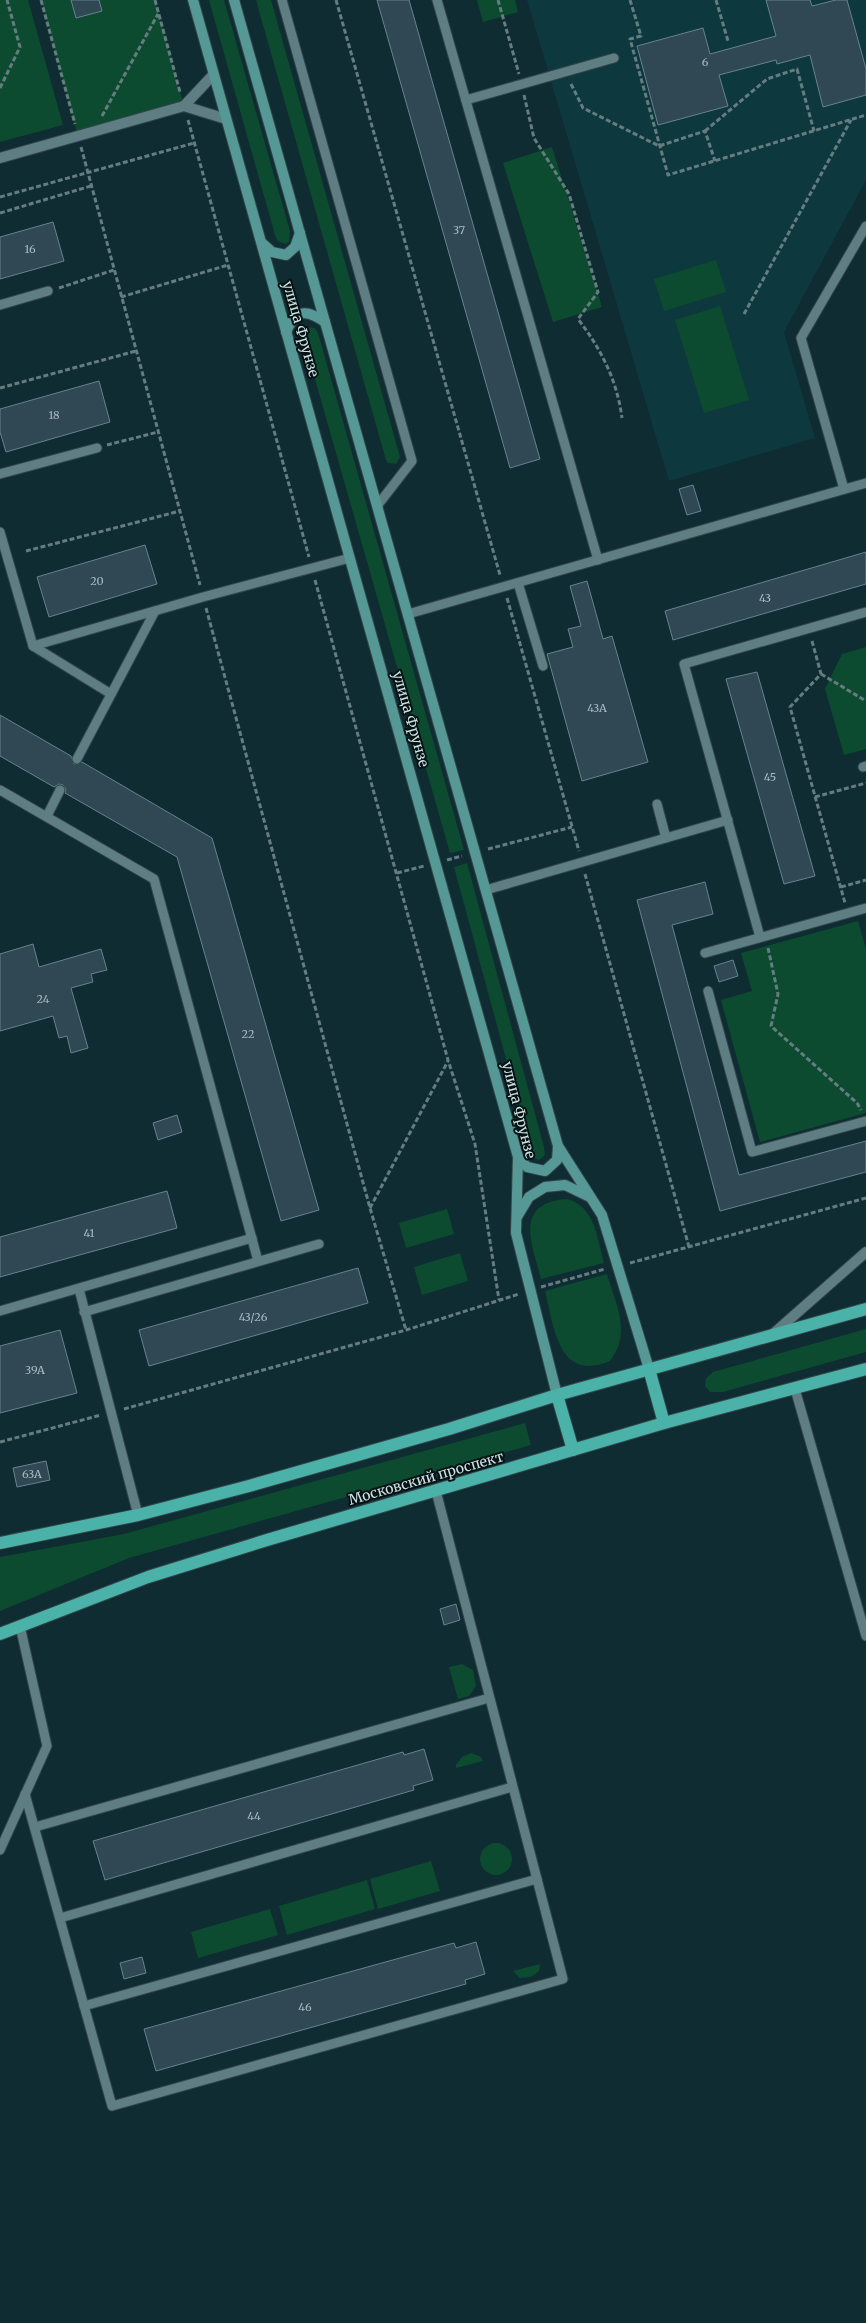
<svg xmlns="http://www.w3.org/2000/svg" width="866" height="2323" font-family="Merriweather,serif">
  <rect width="100%" height="100%" fill="#0e2c31"/>
  <path fill="#0d383e" d="M527 0H866V180L784 332 815 438 669 481Z"/>
  <g fill="#0d4b30">
    <path d="M0 0H28L63 125 0 142Z"/>
    <path d="M41 0H155L184 106 78 136Z"/>
    <path d="M209 0H224L290 231 289 242 285 244 278 241 275 235Z"/>
    <path d="M256 0H271L400 457 396 464 388 463 386 460Z"/>
    <path d="M477 0H515L518 12 483 22Z"/>
    <path d="M552 147 602 307 553 322 503 163Z"/>
    <path d="M716 260 726 292 664 311 654 279Z"/>
    <path d="M720 306 749 400 704 413 675 320Z"/>
    <path d="M307 327 315 328 318 333 464 850 450 853 303 337V331Z"/>
    <path d="M866 647V749L844 755 825 689 842 654Z"/>
    <path d="M467 863 544 1147 545 1155 539 1160 534 1158 531 1151 454 867Z"/>
    <path d="M858 921 866 949V1113L760 1142 721 1000 752 991 741 953Z"/>
    <path d="M567 1199C595 1206 597 1238 604 1263L541 1279C532 1244 513 1203 567 1199Z"/>
    <path d="M447 1209 454 1234 406 1248 399 1223Z"/>
    <path d="M460 1253 468 1281 422 1295 414 1267Z"/>
    <path d="M607 1274C616 1305 632 1333 610 1361 558 1383 554 1326 545 1291Z"/>
    <path d="M866 1329V1352L723 1392H710L705 1386 706 1378 713 1372Z"/>
    <path d="M525 1423 531 1445 129 1558 0 1611V1557L124 1534Z"/>
    <path d="M462 1664 473 1670 476 1686 469 1696 458 1699 449 1667Z"/>
    <path d="M471 1753 481 1757 483 1761 456 1768V1765L462 1757Z"/>
    <circle cx="496" cy="1859" r="16"/>
    <path d="M431 1861 440 1891 378 1909 370 1879Z"/>
    <path d="M367 1880 375 1909 287 1935 279 1906Z"/>
    <path d="M270 1909 278 1935 198 1958 191 1932Z"/>
    <path d="M540 1964 539 1971 531 1977 520 1978 513 1971Z"/>
  </g>
  <g fill="#304754" stroke="#688290">
    <path d="M71 0H99L102 11 76 18Z"/>
    <path d="M377 0H409L540 459 510 468Z"/>
    <path d="M766 0H810L812 6 836 0H847L866 69V95L823 107 810 55 777 64 776 60 719 75 728 106 658 125 637 46 703 28 710 54 776 36Z"/>
    <path d="M53 222 64 261 0 279V237Z"/>
    <path d="M99 381 110 422 6 452 0 432V409Z"/>
    <path d="M693 485 701 511 687 515 679 489Z"/>
    <path d="M145 545 157 584 49 617 37 577Z"/>
    <path d="M866 552V584L673 640 665 611Z"/>
    <path d="M587 581 603 639 612 636 648 762 582 781 547 654 573 647 568 629 581 626 570 586Z"/>
    <path d="M757 672 815 876 784 884 726 679Z"/>
    <path d="M0 715 71 756 74 764 82 762 212 838 319 1210 281 1221 177 857 65 793 66 789 63 785 59 784 54 787 0 756Z"/>
    <path d="M705 882 713 914 672 925 739 1175 866 1141V1172L720 1211 637 900Z"/>
    <path d="M33 944 39 967 101 949 107 970 91 974 93 982 71 988 88 1048 71 1053 67 1036 59 1038 53 1016 0 1031V954Z"/>
    <path d="M733 960 738 976 719 982 714 966Z"/>
    <path d="M177 1115 182 1132 158 1140 153 1123Z"/>
    <path d="M167 1191 177 1228 0 1277V1237Z"/>
    <path d="M358 1268 368 1303 149 1366 139 1330Z"/>
    <path d="M60 1330 77 1393 0 1413V1346Z"/>
    <path d="M46 1461 50 1480 17 1487 13 1468Z"/>
    <path d="M456 1604 460 1620 444 1625 440 1609Z"/>
    <path d="M424 1749 433 1780 413 1786 414 1790 105 1880 93 1841 403 1752 404 1755Z"/>
    <path d="M476 1942 485 1974 465 1980 466 1984 156 2071 144 2029 454 1943 456 1948Z"/>
    <path d="M142 1957 146 1973 124 1979 120 1963Z"/>
  </g>
  <g fill="none" stroke-linecap="round" stroke-linejoin="round">
    <g stroke="#324548" stroke-width="11">
      <g id="service">
        <path d="M282 0 412 461 377 506"/>
        <path d="M437 0 598 560"/>
        <path d="M466 100 614 58"/>
        <path d="M0 305 48 291"/>
        <path d="M0 474 97 448"/>
        <path d="M844 489 801 338 866 226"/>
        <path d="M0 532 33 646 111 694"/>
        <path d="M518 583 543 666"/>
        <path d="M408 614 866 483"/>
        <path d="M33 646 203 597 350 558"/>
        <path d="M77 759 155 611"/>
        <path d="M863 767 866 766"/>
        <path d="M0 790 154 879 258 1261"/>
        <path d="M657 804 666 838"/>
        <path d="M47 816 60 790"/>
        <path d="M486 890 728 820"/>
        <path d="M760 937 684 664 866 612"/>
        <path d="M705 953 866 908"/>
        <path d="M708 991 752 1152 866 1121"/>
        <path d="M79 1289 138 1515"/>
        <path d="M0 1311 252 1238"/>
        <path d="M84 1312 319 1244"/>
        <path d="M795 1389 866 1636"/>
        <path d="M25 1794 112 2106 563 1979 436 1491"/>
        <path d="M35 1827 489 1698"/>
        <path d="M0 1850 47 1746 20 1626"/>
        <path d="M60 1918 512 1787"/>
        <path d="M84 2006 537 1879"/>
      </g>
    </g>
    <g stroke="#324548" stroke-width="12">
      <g id="minor">
        <path d="M184 106 213 75"/>
        <path d="M0 158 184 106 226 119"/>
        <path d="M773 1334 866 1252"/>
      </g>
    </g>
    <g stroke="#324548" stroke-width="12">
      <g id="secondary">
        <path d="M193 0 518 1157 516 1233 557 1395"/>
        <path d="M234 0 558 1146 602 1215 649 1369"/>
        <path d="M262 243 272 252 286 255 295 247 300 233"/>
        <path d="M286 332C296 310 305 308 325 322"/>
        <path d="M518 1157 527 1167 545 1171 557 1160 558 1146"/>
        <path d="M517 1217 529 1197 545 1187 565 1185 590 1197"/>
      </g>
    </g>
    <g stroke="#324548" stroke-width="14">
      <g id="primary">
        <path d="M649 1369 664 1423"/>
        <path d="M557 1395 573 1450"/>
        <path d="M0 1543 138 1515 249 1486 449 1429 557 1395 866 1309"/>
        <path d="M0 1634 148 1577 267 1540 664 1423 866 1369"/>
      </g>
    </g>
    <g stroke="#657d81" stroke-width="3" stroke-dasharray="5 2.5" stroke-linecap="butt">
      <path d="M41 0 75 124"/>
      <path d="M155 0 180 92"/>
      <path d="M336 0 500 575"/>
      <path d="M498 0 519 74"/>
      <path d="M630 0 641 36 630 39 668 175 866 115"/>
      <path d="M716 0 728 41"/>
      <path d="M571 84 583 108 659 146 705 131 715 161"/>
      <path d="M0 88 20 47 7 0"/>
      <path d="M524 95 534 138 569 194 598 292 578 319C601 349 617 380 622 418"/>
      <path d="M102 116 158 14"/>
      <path d="M188 120 309 557"/>
      <path d="M705 131 767 79 797 69 814 131"/>
      <path d="M81 147 200 585"/>
      <path d="M0 197 194 143"/>
      <path d="M0 213 91 186"/>
      <path d="M59 288 114 270"/>
      <path d="M121 297 228 265"/>
      <path d="M744 314 851 120"/>
      <path d="M0 388 136 351"/>
      <path d="M107 445 158 432"/>
      <path d="M26 551 180 511"/>
      <path d="M315 580 448 1060 475 1144 499 1300"/>
      <path d="M507 598 579 851"/>
      <path d="M206 608 370 1208 406 1330"/>
      <path d="M812 641 821 674 790 707 845 903"/>
      <path d="M821 674 866 701"/>
      <path d="M815 797 866 783"/>
      <path d="M488 849 572 827"/>
      <path d="M447 860 462 856"/>
      <path d="M397 873 424 866"/>
      <path d="M585 874 689 1247"/>
      <path d="M841 887 866 880"/>
      <path d="M768 948 778 994 771 1026 857 1103 861 1110"/>
      <path d="M370 1208 448 1061"/>
      <path d="M630 1263 866 1198"/>
      <path d="M541 1287 605 1269"/>
      <path d="M124 1409 406 1330 519 1294"/>
      <path d="M0 1442 101 1415"/>
    </g>
    <use href="#service" stroke="#5f7e83" stroke-width="9"/>
    <use href="#minor" stroke="#5f7e83" stroke-width="10"/>
    <use href="#secondary" stroke="#559896" stroke-width="10"/>
    <use href="#primary" stroke="#4bb2a9" stroke-width="12"/>
  </g>
  <g text-anchor="middle" dominant-baseline="central" stroke-width="4" stroke-linejoin="round" paint-order="stroke">
    <g font-size="11" fill="#a8babf">
      <text x="705" y="62">6</text>
      <text x="459" y="230">37</text>
      <text x="30" y="249">16</text>
      <text x="54" y="415">18</text>
      <text x="97" y="581">20</text>
      <text x="765" y="598">43</text>
      <text x="597" y="708">43А</text>
      <text x="770" y="777">45</text>
      <text x="43" y="999">24</text>
      <text x="248" y="1034">22</text>
      <text x="89" y="1233">41</text>
      <text x="253" y="1317">43/26</text>
      <text x="35" y="1370">39А</text>
      <text x="32" y="1474">63А</text>
      <text x="254" y="1816">44</text>
      <text x="305" y="2007">46</text>
    </g>
    <g font-size="14" fill="#d0e1e3" stroke="#061315">
      <text transform="translate(301 329) rotate(74)">улица Фрунзе</text>
      <text transform="translate(411 719) rotate(74)">улица Фрунзе</text>
      <text transform="translate(519 1110) rotate(76)">улица Фрунзе</text>
      <text transform="translate(426 1478) rotate(-16)">Московский проспект</text>
    </g>
  </g>
</svg>
